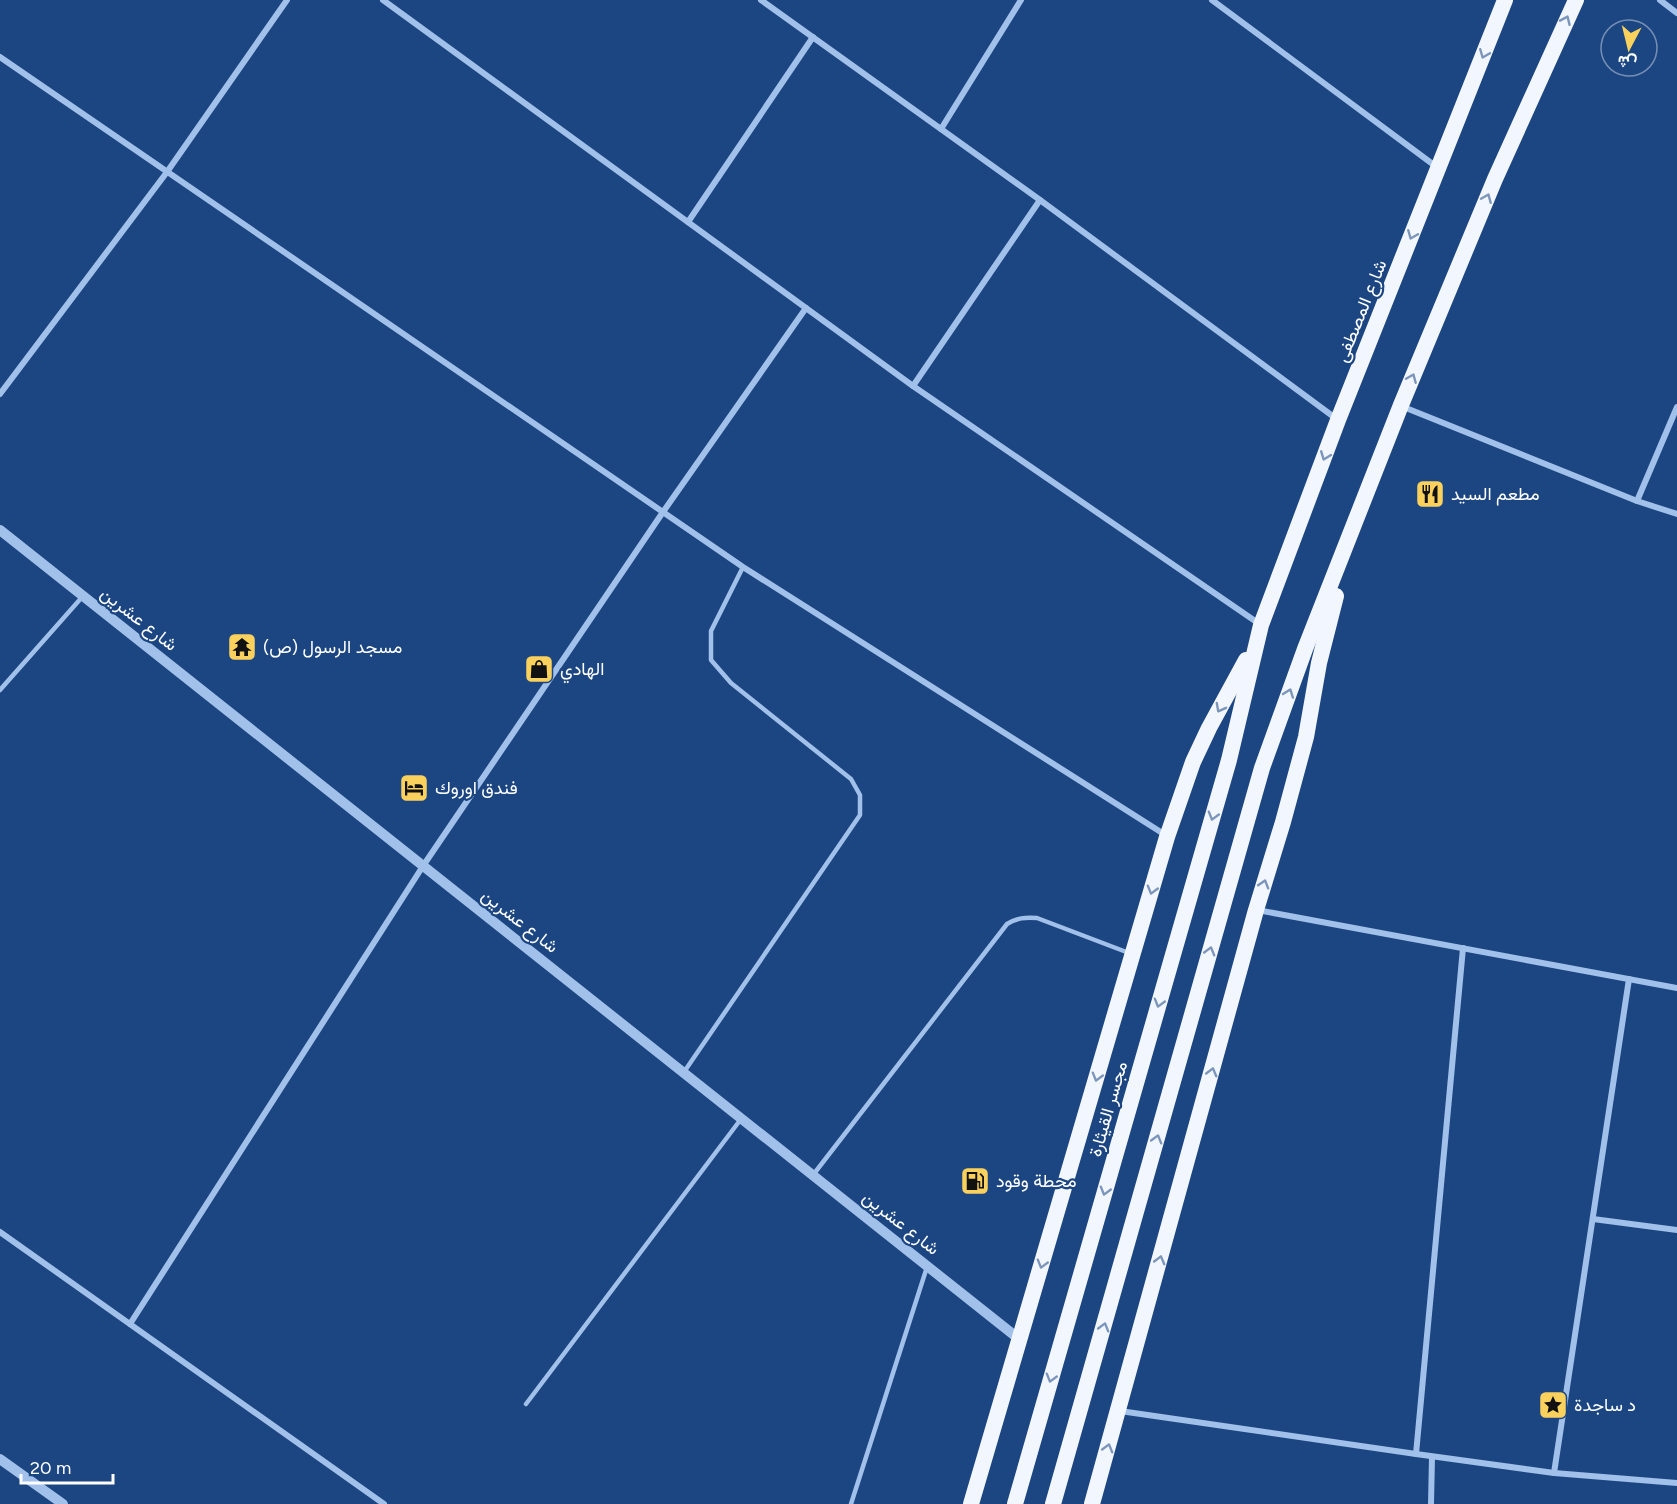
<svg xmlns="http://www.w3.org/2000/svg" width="1677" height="1504" font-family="Figtree,Vazirmatn,sans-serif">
  <rect width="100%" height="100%" fill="#1c4682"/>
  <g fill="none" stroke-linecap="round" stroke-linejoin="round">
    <g stroke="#a1c0ea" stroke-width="4.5">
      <path d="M0 690 83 596"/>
      <path d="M684 1072 860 815V795L851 779 731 683 711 660V631L743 567"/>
      <path d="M813 1175 1007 924C1017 918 1025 917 1037 918L1129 953"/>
      <path d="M526 1404 741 1119"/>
      <path d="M851 1504 927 1267"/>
    </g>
    <g stroke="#a1c0ea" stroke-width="6">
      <path d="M383 0 913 386 1258 623"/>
      <path d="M761 0 1040 200 1338 420"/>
      <path d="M1212 0 1438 168"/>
      <path d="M1660 0 1677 13"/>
      <path d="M0 57 743 567 1167 836"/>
      <path d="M941 129 1021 0"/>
      <path d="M688 222 813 37"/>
      <path d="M913 386 1040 200"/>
      <path d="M0 394 167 172 287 0"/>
      <path d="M1401 406 1637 501 1677 514"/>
      <path d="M1637 501 1677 407"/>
      <path d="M1257 910 1677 988"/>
      <path d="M1463 948 1416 1454 1554 1473 1677 1483"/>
      <path d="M1593 1219 1677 1230"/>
      <path d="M0 1232 384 1504"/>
      <path d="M130 1324 423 866 663 512 806 308"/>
      <path d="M1120 1411 1416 1454"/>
      <path d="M1554 1473 1629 979"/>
      <path d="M1431 1504 1432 1457"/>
    </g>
    <g stroke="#a1c0ea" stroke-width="10">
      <path d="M0 530 1019 1339"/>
      <path d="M0 1459 63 1504"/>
    </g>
    <g stroke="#f2f6fe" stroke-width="16">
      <path d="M971 1504 1167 837 1193 762 1209 728 1246 660"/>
      <path d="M1015 1504 1229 760 1261 625 1338 420 1505 0"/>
      <path d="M1053 1504 1262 768 1305 649 1401 405 1495 179 1576 0"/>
      <path d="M1092 1504 1256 910 1283 822 1306 737 1319 663 1336 596"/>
    </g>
  </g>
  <defs><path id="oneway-chevron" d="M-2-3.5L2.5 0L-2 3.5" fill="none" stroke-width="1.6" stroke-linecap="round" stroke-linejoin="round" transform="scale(1.5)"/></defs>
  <g stroke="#7c95ba">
    <use href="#oneway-chevron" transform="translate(1566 20) rotate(-66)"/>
    <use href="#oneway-chevron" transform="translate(1484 54) rotate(112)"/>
    <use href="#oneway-chevron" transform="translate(1487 198) rotate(-67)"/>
    <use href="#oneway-chevron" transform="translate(1412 235) rotate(112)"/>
    <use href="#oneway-chevron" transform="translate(1412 378) rotate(-67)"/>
    <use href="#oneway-chevron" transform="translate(1325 456) rotate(111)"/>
    <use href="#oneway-chevron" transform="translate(1289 693) rotate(-70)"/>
    <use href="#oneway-chevron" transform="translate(1220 708) rotate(118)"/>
    <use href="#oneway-chevron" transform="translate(1213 816) rotate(106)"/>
    <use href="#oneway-chevron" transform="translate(1264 884) rotate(-73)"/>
    <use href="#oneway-chevron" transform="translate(1152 890) rotate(106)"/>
    <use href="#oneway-chevron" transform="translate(1210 951) rotate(-74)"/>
    <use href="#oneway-chevron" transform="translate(1159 1003) rotate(106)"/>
    <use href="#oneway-chevron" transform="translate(1212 1072) rotate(-75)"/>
    <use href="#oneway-chevron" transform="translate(1097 1077) rotate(106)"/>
    <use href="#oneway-chevron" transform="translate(1157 1139) rotate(-74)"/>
    <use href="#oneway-chevron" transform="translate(1105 1191) rotate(106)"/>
    <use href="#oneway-chevron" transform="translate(1160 1260) rotate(-75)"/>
    <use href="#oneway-chevron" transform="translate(1042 1264) rotate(106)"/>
    <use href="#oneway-chevron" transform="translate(1104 1327) rotate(-74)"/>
    <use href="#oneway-chevron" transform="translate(1051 1378) rotate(106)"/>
    <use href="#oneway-chevron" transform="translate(1108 1448) rotate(-74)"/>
  </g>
  <defs>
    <g id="restaurant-square" transform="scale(1.5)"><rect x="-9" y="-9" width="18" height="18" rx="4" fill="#fbd15e" stroke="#1c4682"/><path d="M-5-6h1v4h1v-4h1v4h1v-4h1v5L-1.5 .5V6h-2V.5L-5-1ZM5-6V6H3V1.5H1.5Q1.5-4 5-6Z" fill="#111"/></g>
    <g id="temple-square" transform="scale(1.5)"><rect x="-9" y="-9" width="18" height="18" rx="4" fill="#fbd15e" stroke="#1c4682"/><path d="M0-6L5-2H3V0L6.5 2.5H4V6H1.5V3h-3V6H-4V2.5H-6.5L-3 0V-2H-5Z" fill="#111"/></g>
    <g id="shop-square" transform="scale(1.5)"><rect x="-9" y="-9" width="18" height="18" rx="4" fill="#fbd15e" stroke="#1c4682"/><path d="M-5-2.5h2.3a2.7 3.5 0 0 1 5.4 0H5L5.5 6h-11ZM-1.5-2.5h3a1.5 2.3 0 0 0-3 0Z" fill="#111"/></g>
    <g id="hotel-square" transform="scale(1.5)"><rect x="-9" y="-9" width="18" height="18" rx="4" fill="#fbd15e" stroke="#1c4682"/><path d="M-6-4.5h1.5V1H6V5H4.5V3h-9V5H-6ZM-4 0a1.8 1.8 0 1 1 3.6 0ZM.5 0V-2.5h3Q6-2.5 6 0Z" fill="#111"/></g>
    <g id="fuel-square" transform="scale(1.5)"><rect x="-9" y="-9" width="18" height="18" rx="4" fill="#fbd15e" stroke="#1c4682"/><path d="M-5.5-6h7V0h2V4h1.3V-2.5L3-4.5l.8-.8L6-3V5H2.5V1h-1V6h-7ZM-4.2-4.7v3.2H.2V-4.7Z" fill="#111"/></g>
    <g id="sight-square" transform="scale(1.5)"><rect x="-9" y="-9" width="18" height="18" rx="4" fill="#fbd15e" stroke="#1c4682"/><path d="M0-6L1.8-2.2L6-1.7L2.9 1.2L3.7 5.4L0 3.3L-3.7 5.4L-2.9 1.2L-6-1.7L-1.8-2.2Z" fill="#111"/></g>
  </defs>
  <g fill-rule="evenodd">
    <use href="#restaurant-square" x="1430" y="494"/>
    <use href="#temple-square" x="242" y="647"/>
    <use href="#shop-square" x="539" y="669"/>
    <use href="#hotel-square" x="414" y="788"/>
    <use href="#fuel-square" x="975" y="1181"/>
    <use href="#sight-square" x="1553" y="1405"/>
  </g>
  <g text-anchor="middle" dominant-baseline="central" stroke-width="4.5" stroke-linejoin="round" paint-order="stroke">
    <g font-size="18" fill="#fff" stroke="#1c4682">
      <text transform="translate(1361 311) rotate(-68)">شارع المصطفى</text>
      <text transform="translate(139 619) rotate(38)">شارع عشرين</text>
      <text transform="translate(520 921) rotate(38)">شارع عشرين</text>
      <text transform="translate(1108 1109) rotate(-74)">مجسر القيثارة</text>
      <text transform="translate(901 1223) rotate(38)">شارع عشرين</text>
    </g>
    <g font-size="18" fill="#fff" stroke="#1c4682" text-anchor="start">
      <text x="1451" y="494">مطعم السيد</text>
      <text x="263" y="647">مسجد الرسول (ص)</text>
      <text x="560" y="669">الهادي</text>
      <text x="435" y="788">فندق اوروك</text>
      <text x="996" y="1181">محطة وقود</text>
      <text x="1574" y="1405">د ساجدة</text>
    </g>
  </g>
  <g transform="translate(1629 48) rotate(187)"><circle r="28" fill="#1c4682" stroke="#7790b4" stroke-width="1.5"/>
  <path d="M0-4.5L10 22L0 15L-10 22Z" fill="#fbd15e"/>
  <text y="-9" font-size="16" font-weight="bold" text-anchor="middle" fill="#ffffff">ش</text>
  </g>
  <path d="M21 1474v9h92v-9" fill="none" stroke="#ffffff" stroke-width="3"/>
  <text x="30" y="1474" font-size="18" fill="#ffffff" stroke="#1c4682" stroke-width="4.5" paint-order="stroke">20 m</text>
</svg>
